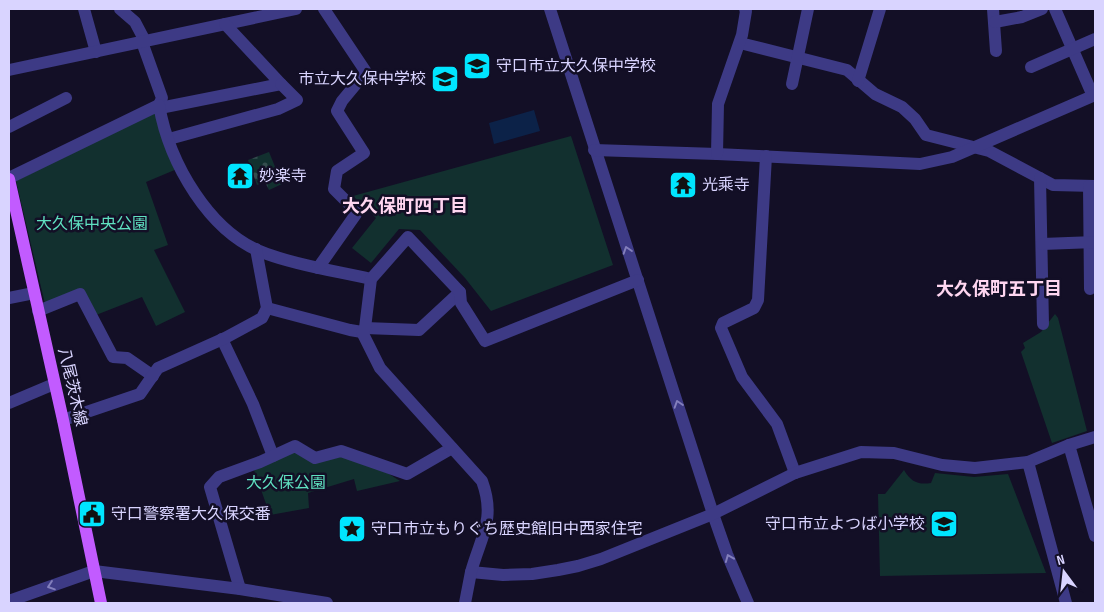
<svg xmlns="http://www.w3.org/2000/svg" width="1104" height="612" font-family="'Sofia Sans Condensed','Noto Sans JP',sans-serif">
  <defs>
    <pattern id="cemetery-stones" width="16" height="16" patternUnits="userSpaceOnUse" patternTransform="scale(1.25)"><rect width="16" height="16" fill="#12302f"/><path d="M2 7V4a2 2 0 0 1 4 0v3zM10 15v-3a2 2 0 0 1 4 0v3z" fill="#344d4e"/></pattern>
  </defs>
  <rect width="100%" height="100%" fill="#130f26"/>
  <g fill="#12302f">
    <path d="M155 112 177 169 146 182 168 245 154 250 185 312 156 326 142 297 96 315 83 289 45 304 16 181Z"/>
    <path d="M571 136 613 265 491 311 465 278 420 230 399 229 371 263 352 248 376 218 353 196Z"/>
    <path d="M1055 314 1058 318 1087 431 1052 443 1021 352 1025 348 1023 343 1041 332Z"/>
    <path d="M299 452 340 456 386 472 400 481 357 491 354 479 308 493 309 508 270 515 254 470 290 453Z"/>
    <path d="M904 470C911 482 918 485 931 483L935 473 974 477 1008 474 1046 573 880 576 878 494H885Z"/>
  </g>
  <path fill="url(#cemetery-stones)" d="M269 152 282 184 269 190 265 182 257 185 248 160Z"/>
  <path fill="#0c2248" d="M534 110 540 131 494 144 489 123Z"/>
  <g fill="none" stroke-linecap="round" stroke-linejoin="round">
    <g stroke="#3d3a85" stroke-width="12">
      <path d="M84 9 96 52"/>
      <path d="M120 9 135 22 145 41"/>
      <path d="M550 9 713 514 727 554 748 603"/>
      <path d="M993 9 996 51"/>
      <path d="M1055 9 1093 96"/>
      <path d="M995 22 1022 17 1042 9"/>
      <path d="M142 42 162 98 159 105"/>
      <path d="M740 43 847 70 875 94 902 107 915 119 926 135 989 151 1053 185 1095 186"/>
      <path d="M1031 67 1095 39"/>
      <path d="M9 70 296 9"/>
      <path d="M858 81 880 9"/>
      <path d="M792 84 808 9"/>
      <path d="M160 108 281 84 225 24"/>
      <path d="M9 127 66 98"/>
      <path d="M169 139 278 109 297 100 281 84"/>
      <path d="M594 150 717 154 920 164 952 157 1095 95"/>
      <path d="M717 154 718 104 742 35 746 11 745 9"/>
      <path d="M766 156 758 300 754 308 723 323 721 328 742 377 777 424 795 473"/>
      <path d="M9 178 159 105C169 162 209 234 267 254 300 266 336 271 371 279"/>
      <path d="M1040 178 1043 324"/>
      <path d="M1089 186 1090 289"/>
      <path d="M1042 244 1095 242"/>
      <path d="M318 268 356 214V211L334 189 337 171 364 153 337 111 342 101 366 72 324 9"/>
      <path d="M9 298 34 293"/>
      <path d="M267 308 350 330 362 332"/>
      <path d="M38 311 80 294 113 357 127 358 153 376"/>
      <path d="M365 328 419 330 460 292"/>
      <path d="M222 339 253 404 273 456"/>
      <path d="M9 403 54 384"/>
      <path d="M63 420 140 394 158 368 225 338 262 318 267 308 256 249"/>
      <path d="M1069 445 1095 536"/>
      <path d="M1028 462 1069 445 1095 437"/>
      <path d="M471 572 503 575 532 574 558 570 578 566 601 559 713 514 795 473 861 452 894 453 942 465 975 468 1028 462 1066 603"/>
      <path d="M240 589 210 487 219 477 260 462 295 446 315 458 341 451 407 474 452 448"/>
      <path d="M9 601 94 571 240 589 327 603"/>
      <path d="M465 603C467 593 469 582 471 572 481 536 496 519 482 481L380 368 362 332 365 328 371 279 408 237 460 292 461 303 485 341 638 280"/>
    </g>
    <path stroke="#c25bff" stroke-width="12" d="M9 179 63 420 101 603"/>
  </g>
  <defs><path id="oneway-chevron" d="M-2-3.5L2.5 0L-2 3.5" fill="none" stroke-width="1.6" stroke-linecap="round" stroke-linejoin="round" transform="scale(1.25)"/></defs>
  <g stroke="#837fbc">
    <use href="#oneway-chevron" transform="translate(627 250) rotate(-108)"/>
    <use href="#oneway-chevron" transform="translate(678 404) rotate(-108)"/>
    <use href="#oneway-chevron" transform="translate(729 558) rotate(-112)"/>
    <use href="#oneway-chevron" transform="translate(51 586) rotate(161)"/>
  </g>
  <defs>
    <g id="school-square" transform="scale(1.4375)"><rect x="-9" y="-9" width="18" height="18" rx="4" fill="#00e5ff" stroke="#130f26"/><path d="M0-5L7-2L0 1L-7-2ZM-4 1L0 2.5L4 1V4Q0 6-4 4Z" fill="#111"/></g>
    <g id="temple-square" transform="scale(1.4375)"><rect x="-9" y="-9" width="18" height="18" rx="4" fill="#00e5ff" stroke="#130f26"/><path d="M0-6L5-2H3V0L6.5 2.5H4V6H1.5V3h-3V6H-4V2.5H-6.5L-3 0V-2H-5Z" fill="#111"/></g>
    <g id="civic-square" transform="scale(1.4375)"><rect x="-9" y="-9" width="18" height="18" rx="4" fill="#00e5ff" stroke="#130f26"/><path d="M-.6-6.5H3V-4.5H.6V-3L4-1V1h2V6H-6V1h2V-1L-.6-3ZM-1.2 2.5V6h2.4V2.5Z" fill="#111"/></g>
    <g id="sight-square" transform="scale(1.4375)"><rect x="-9" y="-9" width="18" height="18" rx="4" fill="#00e5ff" stroke="#130f26"/><path d="M0-6L1.8-2.2L6-1.7L2.9 1.2L3.7 5.4L0 3.3L-3.7 5.4L-2.9 1.2L-6-1.7L-1.8-2.2Z" fill="#111"/></g>
  </defs>
  <g fill-rule="evenodd">
    <use href="#school-square" x="477" y="66"/>
    <use href="#school-square" x="445" y="79"/>
    <use href="#temple-square" x="240" y="176"/>
    <use href="#temple-square" x="683" y="185"/>
    <use href="#civic-square" x="92" y="514"/>
    <use href="#school-square" x="944" y="524"/>
    <use href="#sight-square" x="352" y="529"/>
  </g>
  <g text-anchor="middle" dominant-baseline="central" stroke-width="5" stroke-linejoin="round" paint-order="stroke">
    <g font-size="16" fill="#d9d4ff" stroke="#130f26" text-anchor="start">
      <text x="496" y="66">守口市立大久保中学校</text>
      <text x="426" y="79" text-anchor="end">市立大久保中学校</text>
      <text x="259" y="176">妙楽寺</text>
      <text x="702" y="185">光乘寺</text>
      <text x="111" y="514">守口警察署大久保交番</text>
      <text x="925" y="524" text-anchor="end">守口市立よつば小学校</text>
      <text x="371" y="529">守口市立もりぐち歴史館旧中西家住宅</text>
    </g>
    <g font-size="16" fill="#5fe0c0" stroke="#130f26">
      <text x="92" y="224">大久保中央公園</text>
      <text x="286" y="483">大久保公園</text>
    </g>
    <g font-size="16" fill="#d9d4ff" stroke="#130f26">
      <text transform="translate(72 387) rotate(77)">八尾茨木線</text>
    </g>
    <g font-size="18" font-weight="bold" fill="#ffd6f0" stroke="#130f26">
      <text x="405" y="206">大久保町四丁目</text>
      <text x="999" y="289">大久保町五丁目</text>
    </g>
  </g>
  <rect width="1104" height="612" fill="none" stroke="#d9d4ff" stroke-width="20"/>
  <g transform="translate(1064 572) rotate(345)" stroke="#130f26" stroke-width="4" paint-order="stroke">
  <path d="M0-4L9 19L0 12L-9 19Z" fill="#d9d4ff"/>
  <text y="-8" font-size="14" font-weight="bold" text-anchor="middle" fill="#d9d4ff">N</text>
  </g>
</svg>
